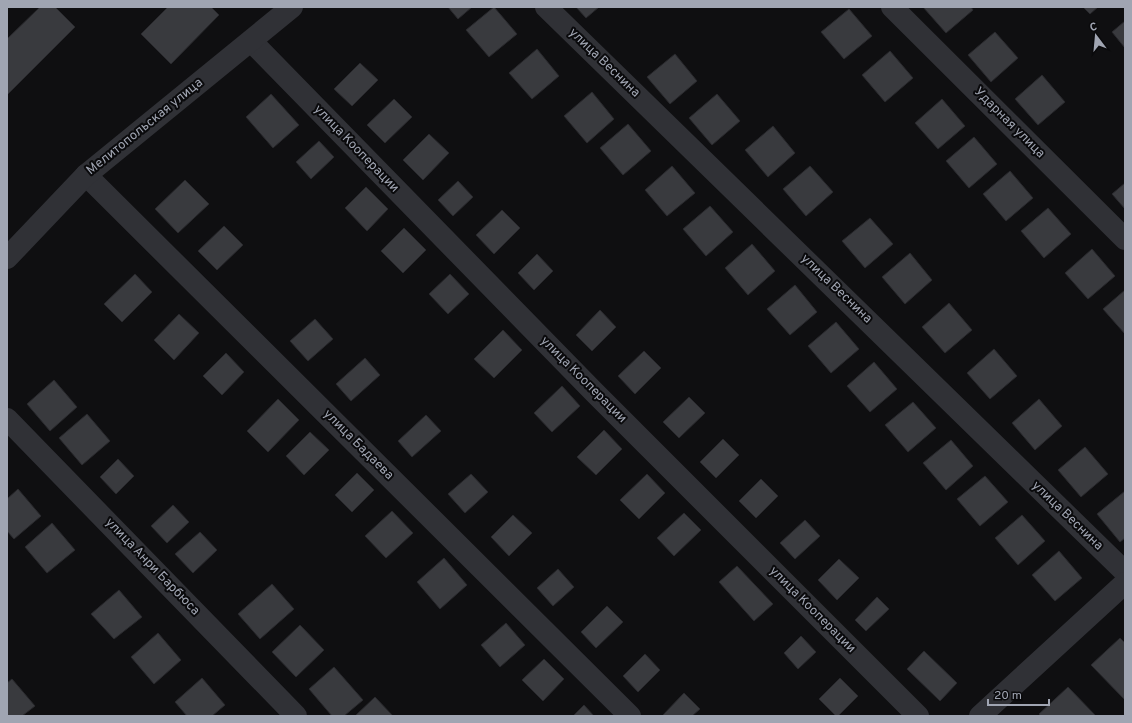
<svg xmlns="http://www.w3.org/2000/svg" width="1132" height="723" font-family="Overpass,sans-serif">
  <rect width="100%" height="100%" fill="#0f0f11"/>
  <g fill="#393a3e" stroke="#29292d">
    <path d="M40 7H55L75 27 7 95V39Z"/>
    <path d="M168 7H211L219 15 171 64 141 34Z"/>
    <path d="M448 7H472L458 19Z"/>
    <path d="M494 7 517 34 489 57 466 30Z"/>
    <path d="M576 7H599L586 18Z"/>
    <path d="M923 7H971L973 10 946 33Z"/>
    <path d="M1083 7H1098L1090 14Z"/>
    <path d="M849 9 872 36 844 59 821 32Z"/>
    <path d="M1125 21V48L1112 32Z"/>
    <path d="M995 32 1018 58 991 82 968 55Z"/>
    <path d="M537 49 559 76 532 99 509 73Z"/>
    <path d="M890 51 913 78 885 102 862 75Z"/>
    <path d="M675 54 697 81 670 104 647 77Z"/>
    <path d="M360 63 378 80 352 106 334 89Z"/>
    <path d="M1042 75 1065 102 1038 125 1015 99Z"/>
    <path d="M592 92 614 119 587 143 564 116Z"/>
    <path d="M271 94 299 125 273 148 246 117Z"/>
    <path d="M717 94 740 121 712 145 689 118Z"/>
    <path d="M394 99 412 117 385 143 367 125Z"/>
    <path d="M942 99 965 126 938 149 915 123Z"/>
    <path d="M628 124 651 151 623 175 600 148Z"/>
    <path d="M773 126 795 153 768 177 745 150Z"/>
    <path d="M429 134 449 153 423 180 403 160Z"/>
    <path d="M974 137 997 164 969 188 946 161Z"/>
    <path d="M319 141 334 157 311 179 296 162Z"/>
    <path d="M672 166 695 193 667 216 645 190Z"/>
    <path d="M810 166 833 192 806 216 783 189Z"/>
    <path d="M1010 171 1033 198 1006 221 983 194Z"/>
    <path d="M185 180 209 204 178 233 155 209Z"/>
    <path d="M458 181 473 197 453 216 438 200Z"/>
    <path d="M1125 183V209L1112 194Z"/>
    <path d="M366 187 388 209 367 231 345 208Z"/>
    <path d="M710 206 733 232 706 256 683 229Z"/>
    <path d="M1048 208 1071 234 1044 258 1021 231Z"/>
    <path d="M502 210 520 228 494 254 476 235Z"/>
    <path d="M870 218 893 244 865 268 842 241Z"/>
    <path d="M224 226 243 245 217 270 198 251Z"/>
    <path d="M404 228 426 250 403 273 381 251Z"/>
    <path d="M752 244 775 271 748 295 725 268Z"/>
    <path d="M1092 249 1115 276 1088 299 1065 273Z"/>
    <path d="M910 253 932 280 905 304 882 277Z"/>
    <path d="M537 254 553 271 534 290 518 273Z"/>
    <path d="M135 274 152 292 122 322 104 304Z"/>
    <path d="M450 274 469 294 448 314 429 294Z"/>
    <path d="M795 285 817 312 790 335 767 309Z"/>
    <path d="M1125 290V334L1103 309Z"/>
    <path d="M949 303 972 330 945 353 922 327Z"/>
    <path d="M600 310 616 327 592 351 576 335Z"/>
    <path d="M179 314 199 333 174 360 154 340Z"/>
    <path d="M315 319 333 339 308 361 290 341Z"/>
    <path d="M836 322 859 349 831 373 808 346Z"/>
    <path d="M503 330 522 350 494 378 474 359Z"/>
    <path d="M994 349 1017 376 990 399 967 373Z"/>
    <path d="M644 351 661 368 635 394 618 376Z"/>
    <path d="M226 353 244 372 222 395 203 376Z"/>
    <path d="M365 358 380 375 351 401 336 384Z"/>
    <path d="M874 362 897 389 870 412 847 386Z"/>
    <path d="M54 380 77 407 50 431 27 404Z"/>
    <path d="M562 386 580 406 552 432 534 413Z"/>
    <path d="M689 397 705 413 679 438 663 422Z"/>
    <path d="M278 399 299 420 268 452 247 431Z"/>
    <path d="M1039 399 1062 426 1035 450 1012 423Z"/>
    <path d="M913 402 936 428 908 452 885 425Z"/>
    <path d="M87 414 110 441 82 465 59 438Z"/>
    <path d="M426 415 441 431 412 457 398 441Z"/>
    <path d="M604 430 622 449 596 475 577 457Z"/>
    <path d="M310 432 329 450 304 475 286 456Z"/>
    <path d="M723 439 739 455 716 478 700 462Z"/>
    <path d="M951 440 973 466 946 490 923 463Z"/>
    <path d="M1085 447 1108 474 1081 497 1058 470Z"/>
    <path d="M118 459 134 476 116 494 100 477Z"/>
    <path d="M357 473 374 490 352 512 335 495Z"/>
    <path d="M471 474 488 492 465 513 448 494Z"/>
    <path d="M647 474 665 493 639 519 620 500Z"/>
    <path d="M985 476 1008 502 980 526 957 499Z"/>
    <path d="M761 479 778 496 756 518 739 501Z"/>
    <path d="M18 489 41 516 14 539 7 531V499Z"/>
    <path d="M1125 491V538L1120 542 1097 514Z"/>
    <path d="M173 505 189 522 167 543 151 526Z"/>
    <path d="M392 511 413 533 386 558 365 536Z"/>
    <path d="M684 513 701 530 674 556 657 538Z"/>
    <path d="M513 515 532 533 509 556 491 537Z"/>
    <path d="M1022 515 1045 541 1018 565 995 538Z"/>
    <path d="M805 520 820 536 795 559 780 543Z"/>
    <path d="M52 523 75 550 47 573 25 547Z"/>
    <path d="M200 532 217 550 193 573 175 554Z"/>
    <path d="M1059 551 1082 578 1055 601 1032 575Z"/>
    <path d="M444 558 467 585 440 609 417 582Z"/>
    <path d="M839 559 859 578 837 600 818 580Z"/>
    <path d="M737 566 773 604 754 621 719 582Z"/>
    <path d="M558 569 574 587 553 606 537 588Z"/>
    <path d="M272 584 294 609 260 639 238 614Z"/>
    <path d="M119 590 142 617 114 639 91 614Z"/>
    <path d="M877 597 889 609 866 631 855 620Z"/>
    <path d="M607 606 623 622 596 648 581 632Z"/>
    <path d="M506 623 525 645 500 667 481 645Z"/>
    <path d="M300 625 324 650 296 677 272 652Z"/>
    <path d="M158 633 181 660 154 684 131 657Z"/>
    <path d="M801 636 816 652 798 669 784 653Z"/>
    <path d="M1120 638 1125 643V700L1091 665Z"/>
    <path d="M924 651 957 683 940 701 907 669Z"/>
    <path d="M645 654 660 670 638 692 623 676Z"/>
    <path d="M544 659 564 679 543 701 522 680Z"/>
    <path d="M334 667 363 700 344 716H332L309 689Z"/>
    <path d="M202 678 225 705 212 716H187L175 702Z"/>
    <path d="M840 678 858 696 838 716H836L819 699Z"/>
    <path d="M12 679 35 706 22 716H7V683Z"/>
    <path d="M1068 687 1096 716H1041L1039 714Z"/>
    <path d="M684 693 700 709 692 716H662Z"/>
    <path d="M375 697 393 716H355Z"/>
    <path d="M584 705 594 716H573Z"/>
  </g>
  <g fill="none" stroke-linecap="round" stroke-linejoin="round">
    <g stroke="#303136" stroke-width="22">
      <path d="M546 7 1125 572"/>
      <path d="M892 7 1125 239"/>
      <path d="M251 41 595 393 918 716"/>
      <path d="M86 175 630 716"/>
      <path d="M7 419 296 716"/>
      <path d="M980 716 1125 583"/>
    </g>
    <path stroke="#303136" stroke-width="22" d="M7 258 86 175 292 7"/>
  </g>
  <g text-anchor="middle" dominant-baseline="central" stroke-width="4" stroke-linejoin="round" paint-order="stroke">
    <g font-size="13" fill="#a0a5b2" stroke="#0a0a0c">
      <text transform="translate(604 63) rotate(44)">улица Веснина</text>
      <text transform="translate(1009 123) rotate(45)">Ударная улица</text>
      <text transform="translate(145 127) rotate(-39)">Мелитопольская улица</text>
      <text transform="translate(356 149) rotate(46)">улица Кооперации</text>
      <text transform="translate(836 289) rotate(44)">улица Веснина</text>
      <text transform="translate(583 380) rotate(45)">улица Кооперации</text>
      <text transform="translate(358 445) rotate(45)">улица Бадаева</text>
      <text transform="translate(1067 516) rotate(44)">улица Веснина</text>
      <text transform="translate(152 567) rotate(46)">улица Анри Барбюса</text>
      <text transform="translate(812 610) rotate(45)">улица Кооперации</text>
    </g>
  </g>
  <rect width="1132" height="723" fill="none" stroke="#a0a5b2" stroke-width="16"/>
  <g transform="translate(1096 36) rotate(344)" stroke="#0a0a0c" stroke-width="3" paint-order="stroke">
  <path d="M0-3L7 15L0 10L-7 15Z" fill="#a0a5b2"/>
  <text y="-6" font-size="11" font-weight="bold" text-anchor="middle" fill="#a0a5b2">С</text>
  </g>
  <path d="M988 699v6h61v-6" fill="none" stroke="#a0a5b2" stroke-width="2"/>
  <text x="994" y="699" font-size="12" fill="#a0a5b2" stroke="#0a0a0c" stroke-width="3" paint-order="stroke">20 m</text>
</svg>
